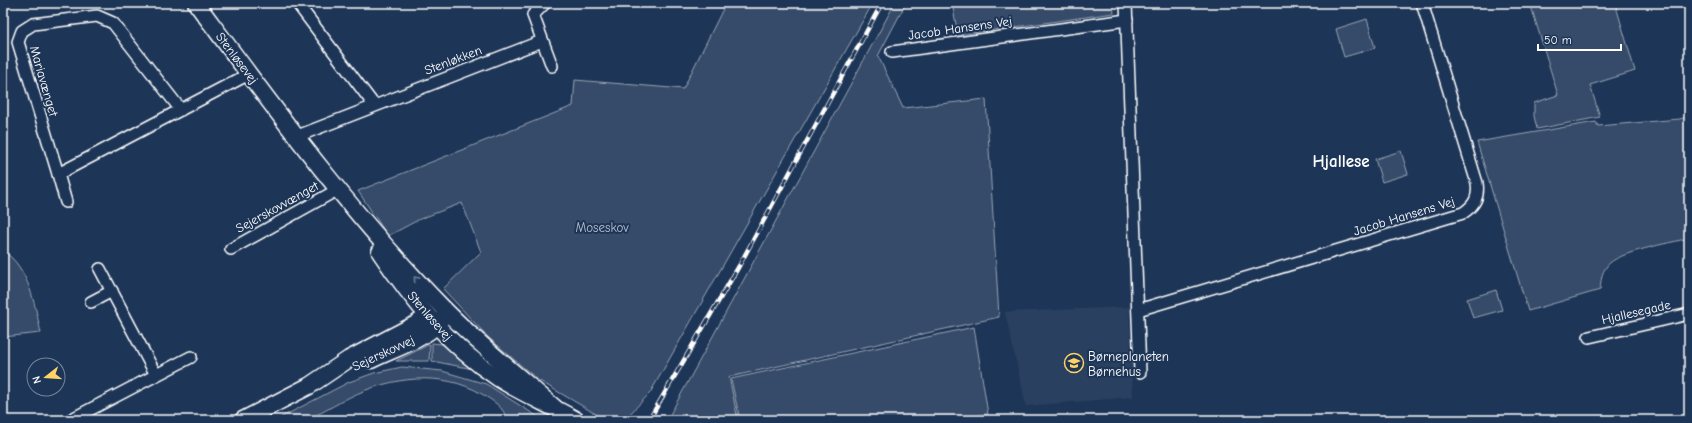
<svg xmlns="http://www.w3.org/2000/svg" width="1692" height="423" font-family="'Comic Neue',sans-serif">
  <rect width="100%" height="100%" fill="#1d3557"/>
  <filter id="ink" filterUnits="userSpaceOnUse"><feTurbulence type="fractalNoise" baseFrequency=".025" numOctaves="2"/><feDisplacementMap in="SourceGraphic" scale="8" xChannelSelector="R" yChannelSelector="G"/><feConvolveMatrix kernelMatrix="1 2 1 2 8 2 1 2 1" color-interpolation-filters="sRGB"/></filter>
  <g filter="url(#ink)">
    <path fill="#2a4161" d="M1129 307 1133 397 1026 406 1005 312Z"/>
    <g fill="#364b69" stroke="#9aa5b4">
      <path d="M726 3H873L650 393 624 420H606L538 380 489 338 443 289 481 252 462 203 420 219 388 236 358 191 573 106 575 80 683 89Z"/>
      <path d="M895 3H906L878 56 903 108 986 99 999 317 729 377 738 420H667Z"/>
      <path d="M952 3H1113L1114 13 958 35Z"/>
      <path d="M1530 3H1615L1635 71 1590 85 1600 117 1537 129 1534 116V103L1558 95Z"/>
      <path d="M1367 19 1375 48 1344 57 1336 29Z"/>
      <path d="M1689 116V238C1671 243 1616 252 1607 266 1601 273 1601 281 1600 290L1528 311 1477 142 1596 122 1598 126 1680 119Z"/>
      <path d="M1401 151 1408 174 1382 182 1375 159Z"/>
      <path d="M3 251C29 267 35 306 41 333L3 337Z"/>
      <path d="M1496 290 1502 310 1473 318 1467 299Z"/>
      <path d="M974 327 988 414 937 420H740L731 379Z"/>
      <path d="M432 343 442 344 473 369 432 361Z"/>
      <path d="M430 344 429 361H396Z"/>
      <path d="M402 367 442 371 486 384 543 420H507C504 407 493 401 482 394 442 370 391 377 350 397 338 403 316 417 303 420 295 422 284 420 276 420L349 382 374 373Z"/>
    </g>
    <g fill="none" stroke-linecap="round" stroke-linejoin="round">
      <g stroke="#fff" stroke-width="14">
        <g id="street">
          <path d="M297 3 374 105"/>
          <path d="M545 3 533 15 552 66"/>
          <path d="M1126 3 1140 372"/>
          <path d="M892 52 1127 20"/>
          <path d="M181 110 113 23 97 16 33 24 22 31 18 42 58 174 249 74"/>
          <path d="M295 137 542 41"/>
          <path d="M58 174 66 202"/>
          <path d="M231 249 337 190"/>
          <path d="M100 269 156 375"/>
          <path d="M91 302 112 291"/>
          <path d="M1138 310 1463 213C1475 205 1479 197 1477 183L1422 3"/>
          <path d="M1589 337 1689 314"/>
          <path d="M70 420 191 357"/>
        </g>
      </g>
      <g stroke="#fff" stroke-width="19">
        <g id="secondary">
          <path d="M196 3C274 108 350 213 442 307 477 343 517 375 555 408"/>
          <path d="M380 252C412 300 449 346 498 378 523 394 550 405 576 420"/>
          <path d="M371 360C388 351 434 336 441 319"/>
          <path d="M243 420 309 386 349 359 416 324 428 316"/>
        </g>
      </g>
      <use href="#street" stroke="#1d3557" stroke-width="11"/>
      <use href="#secondary" stroke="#1d3557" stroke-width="16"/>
      <g stroke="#fff" stroke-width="4.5">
        <path id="rail" d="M649 420 739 266 882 3"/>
      </g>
      <use href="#rail" stroke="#1d3557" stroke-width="3" stroke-dasharray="9" stroke-linecap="butt"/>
    </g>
    <defs><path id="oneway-chevron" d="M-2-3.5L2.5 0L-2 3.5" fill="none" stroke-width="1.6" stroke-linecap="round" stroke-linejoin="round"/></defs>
    <use stroke="#6c7c92" href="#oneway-chevron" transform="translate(416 279) rotate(-132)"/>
  </g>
  <defs>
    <g id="school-ring" transform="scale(1)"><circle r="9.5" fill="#1d3557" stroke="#ffd166" stroke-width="1.5"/><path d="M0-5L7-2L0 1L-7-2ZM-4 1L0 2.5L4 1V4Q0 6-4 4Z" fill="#ffd166"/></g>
  </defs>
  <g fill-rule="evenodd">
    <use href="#school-ring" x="1074" y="363"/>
  </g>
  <g text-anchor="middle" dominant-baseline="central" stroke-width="4" stroke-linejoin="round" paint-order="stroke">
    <g font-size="13" fill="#fff" stroke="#1d3557">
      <text transform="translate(960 28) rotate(-8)">Jacob Hansens Vej</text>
      <text transform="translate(237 58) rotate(53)">Stenløsevej</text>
      <text transform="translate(453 60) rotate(-21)">Stenløkken</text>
      <text transform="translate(44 81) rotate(74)">Mariavænget</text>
      <text transform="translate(277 207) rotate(-29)">Sejerskovvænget</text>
      <text transform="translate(1404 216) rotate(-17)">Jacob Hansens Vej</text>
      <text transform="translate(1636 312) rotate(-13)">Hjallesegade</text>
      <text transform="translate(430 316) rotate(49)">Stenløsevej</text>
      <text transform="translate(383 353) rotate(-25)">Sejerskovvej</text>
    </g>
    <g font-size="13" fill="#b9c0ca" stroke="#1d3557">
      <text x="602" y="227">Moseskov</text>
    </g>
    <g font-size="13" fill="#fff" stroke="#1d3557" text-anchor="start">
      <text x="1088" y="356">Børneplaneten<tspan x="1088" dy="15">Børnehus</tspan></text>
    </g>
    <g font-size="17" font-weight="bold" fill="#fff" stroke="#1d3557">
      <text x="1341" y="161">Hjallese</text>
    </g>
  </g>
  <rect width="1692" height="423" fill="none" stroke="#1d3557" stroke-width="16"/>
  <rect x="8" y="8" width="1676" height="407" fill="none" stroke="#fff" stroke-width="1.5" filter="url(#ink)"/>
  <g transform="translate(46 377) rotate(253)"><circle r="19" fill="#1d3557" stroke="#77869a"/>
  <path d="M0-3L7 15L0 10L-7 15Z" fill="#ffd166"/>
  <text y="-6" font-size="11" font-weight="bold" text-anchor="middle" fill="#ffffff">N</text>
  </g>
  <path d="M1538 44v6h83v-6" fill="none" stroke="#ffffff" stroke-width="2"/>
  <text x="1544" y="44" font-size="12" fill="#ffffff" stroke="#1d3557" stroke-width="3" paint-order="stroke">50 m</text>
</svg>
